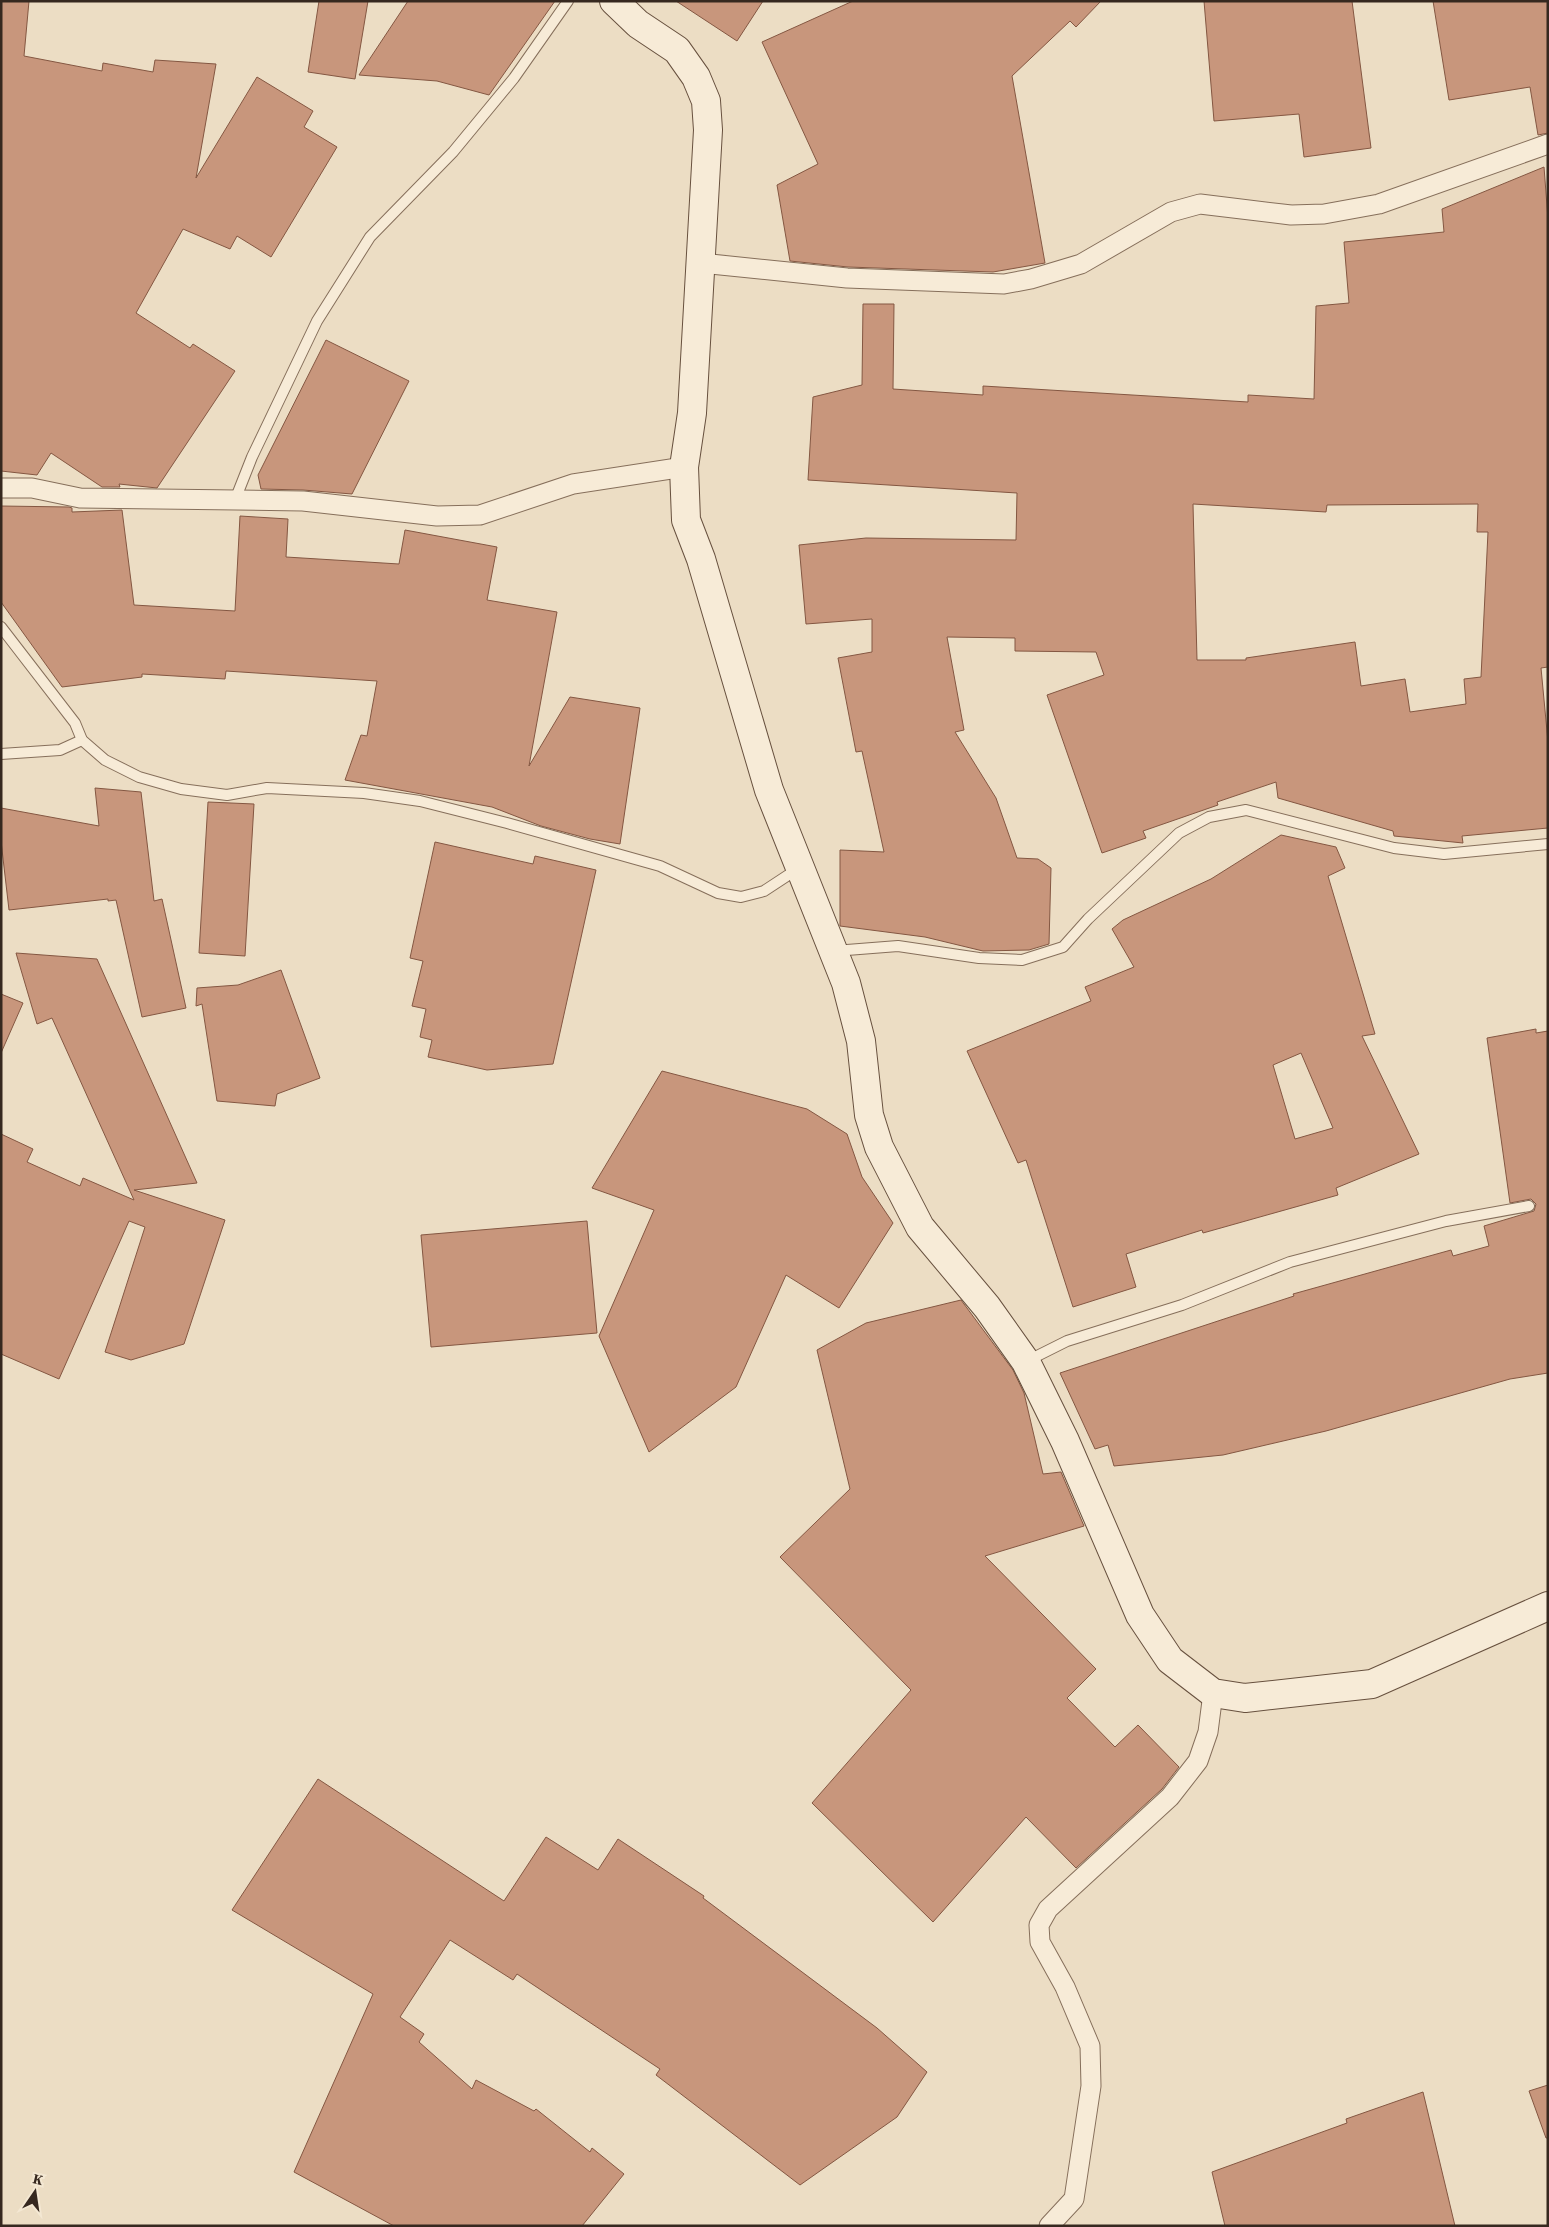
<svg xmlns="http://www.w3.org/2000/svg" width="1549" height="2227" font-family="'Source Serif 4',serif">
  <rect width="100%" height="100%" fill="#ecddc4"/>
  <g fill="#c8967c" stroke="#845742" fill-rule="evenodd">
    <path d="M1 1H29L24 56 102 71 103 63 153 72 155 60 216 64 196 178 257 77 313 111 304 127 337 147 271 257 237 236 230 249 183 229 136 313 190 348 193 344 235 371 157 488 119 484 120 487H102L51 453 37 475 1 471Z"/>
    <path d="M319 1H368L355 79 308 72Z"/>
    <path d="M408 1H555L489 95 437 81 359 75Z"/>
    <path d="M676 1H763L737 41Z"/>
    <path d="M853 1H1101L1076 27 1070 21 1012 76 1045 263 993 272 848 267 790 261 777 185 818 164 762 42Z"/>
    <path d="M1204 1H1352L1371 148 1304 157 1299 114 1214 121Z"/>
    <path d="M1433 1H1548V133L1538 135 1530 87 1449 100Z"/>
    <path d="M1544 167 1548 219V667L1541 668 1548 742V828L1462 836 1463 843 1394 836 1393 831 1278 798 1276 782 1217 802 1218 805 1143 831 1146 838 1102 853 1047 695 1104 675 1096 652 1015 651V638L947 637 964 730 955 732 996 798 1017 858 1038 859 1051 868 1049 944 1029 950 983 951 925 937 840 926V850L884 852 862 751 856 752 838 658 872 652V619L806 624 799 545 866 538 1016 540 1017 493 808 480 813 397 862 385 863 304H894L893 389 983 395V386L1248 402V395L1314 399 1316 306 1349 303 1344 242 1444 232 1442 209ZM1193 504 1326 512 1327 505 1478 504 1477 532H1488L1481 677 1464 679 1466 704 1410 712 1405 679 1361 686 1355 642 1246 658V660H1197Z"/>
    <path d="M326 340 409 381 352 494 303 490 261 489 258 475Z"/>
    <path d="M1 506 69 507 72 508V512L122 510 134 605 235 611 240 516 288 519 286 557 399 564 405 530 497 547 487 600 557 612 529 766 570 697 640 708 620 844 590 839 541 826 492 807 345 780 361 735 367 736 377 681 226 671 225 679 142 674V677L62 687 1 602Z"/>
    <path d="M95 788 141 792 154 901 162 899 186 1008 142 1017 116 900 108 901V899L9 910 1 841V808L99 826Z"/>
    <path d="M208 802 254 804 245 956 199 953Z"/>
    <path d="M1281 835 1336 847 1345 868 1328 876 1375 1034 1362 1036 1419 1154 1336 1188 1338 1195 1203 1233 1202 1230 1126 1254 1136 1287 1073 1307 1026 1160 1018 1163 967 1051 1091 1001 1085 987 1134 967 1112 929 1123 920 1211 879ZM1301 1053 1333 1128 1295 1139 1273 1065Z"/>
    <path d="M435 842 533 864 535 856 596 870 553 1064 487 1070 428 1057 432 1040 420 1037 426 1009 412 1006 423 961 410 958Z"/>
    <path d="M16 953 97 959 197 1183 134 1190 225 1220 184 1344 131 1360 105 1352 145 1227 129 1221 59 1379 1 1354V1134L33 1149 27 1162 80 1186 83 1178 134 1200 52 1018 37 1024Z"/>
    <path d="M281 970 320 1078 277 1094 275 1106 217 1101 202 1004 196 1006 197 988 238 985Z"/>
    <path d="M1 994 23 1003 1 1053Z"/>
    <path d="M1536 1029V1033L1548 1031V1373L1510 1379 1326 1431 1223 1455 1114 1466 1108 1445 1095 1449 1060 1373 1294 1296 1293 1294 1451 1250 1453 1256 1489 1246 1484 1226 1534 1211 1536 1204 1531 1199 1510 1203 1487 1038Z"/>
    <path d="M662 1071 807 1109 847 1134 862 1177 893 1223 839 1308 786 1275 736 1387 649 1452 599 1336 654 1210 592 1188Z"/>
    <path d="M587 1221 597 1333 431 1347 421 1235Z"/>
    <path d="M961 1300 1013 1370 1024 1393 1043 1474 1061 1472 1084 1526 985 1556 1096 1669 1067 1698 1115 1747 1138 1725 1179 1767 1162 1789 1076 1868 1026 1817 933 1922 812 1803 911 1690 780 1557 850 1489 817 1350 866 1323Z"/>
    <path d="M318 1779 504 1901 546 1837 598 1870 618 1839 704 1896 703 1898 877 2028 927 2072 897 2117 800 2185 656 2075 660 2069 517 1974 513 1980 450 1940 400 2017 424 2034 419 2042 472 2089 476 2080 534 2111 536 2109 590 2152 592 2148 624 2174 582 2226H394L294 2172 373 1994 232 1910Z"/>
    <path d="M1548 2085V2138H1546L1529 2091Z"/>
    <path d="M1423 2092 1455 2226H1225L1212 2172 1347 2123 1346 2119Z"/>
  </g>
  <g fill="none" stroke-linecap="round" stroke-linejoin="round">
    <g stroke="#866f5b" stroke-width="12">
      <g id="lane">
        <path d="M235 500 252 457 317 321 370 237 453 152 514 78 568 1"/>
        <path d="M1 627 75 723 82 740 105 760 139 777 181 789 227 795 267 788 364 793 420 801 507 823 660 866 718 893 741 897 764 891 799 868"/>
        <path d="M1 754 60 750 82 740"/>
        <path d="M834 951 898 946 979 958 1022 960 1063 947 1088 919 1179 833 1209 817 1246 810 1394 848 1444 854 1548 844"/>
        <path d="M1027 1361 1067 1341 1182 1305 1290 1262 1446 1221 1529 1206"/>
      </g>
    </g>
    <g stroke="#866f5b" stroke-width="21">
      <g id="street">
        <path d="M701 263 847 278 1004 284 1031 279 1081 264 1171 212 1200 204 1291 215 1324 214 1379 204 1548 144"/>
        <path d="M1 488H32L80 498 303 501 437 516 480 515 573 484 684 467"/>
        <path d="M1049 2226 1074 2199 1091 2086 1090 2046 1065 1987 1040 1942 1039 1925 1048 1909 1170 1797 1198 1761 1208 1732 1213 1693"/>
      </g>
    </g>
    <g stroke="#67503e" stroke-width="30">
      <path id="secondary" d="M614 1 638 24 677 50 696 77 706 101 708 130 692 413 684 467 686 520 701 559 769 790 846 983 861 1041 869 1115 879 1147 920 1227 987 1307 1026 1362 1065 1441 1140 1615 1170 1660 1213 1693 1245 1698 1372 1684 1548 1606"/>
    </g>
    <use href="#lane" stroke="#f7ebd7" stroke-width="10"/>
    <use href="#street" stroke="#f7ebd7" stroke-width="19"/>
    <use href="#secondary" stroke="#f7ebd7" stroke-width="28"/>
  </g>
  <rect width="1549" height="2227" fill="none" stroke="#36281f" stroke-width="5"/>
  <g transform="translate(35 2192) rotate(13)" stroke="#f4e8d3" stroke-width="4" paint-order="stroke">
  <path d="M0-4L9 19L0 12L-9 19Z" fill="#36281f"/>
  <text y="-8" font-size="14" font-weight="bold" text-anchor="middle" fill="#36281f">K</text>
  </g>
</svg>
